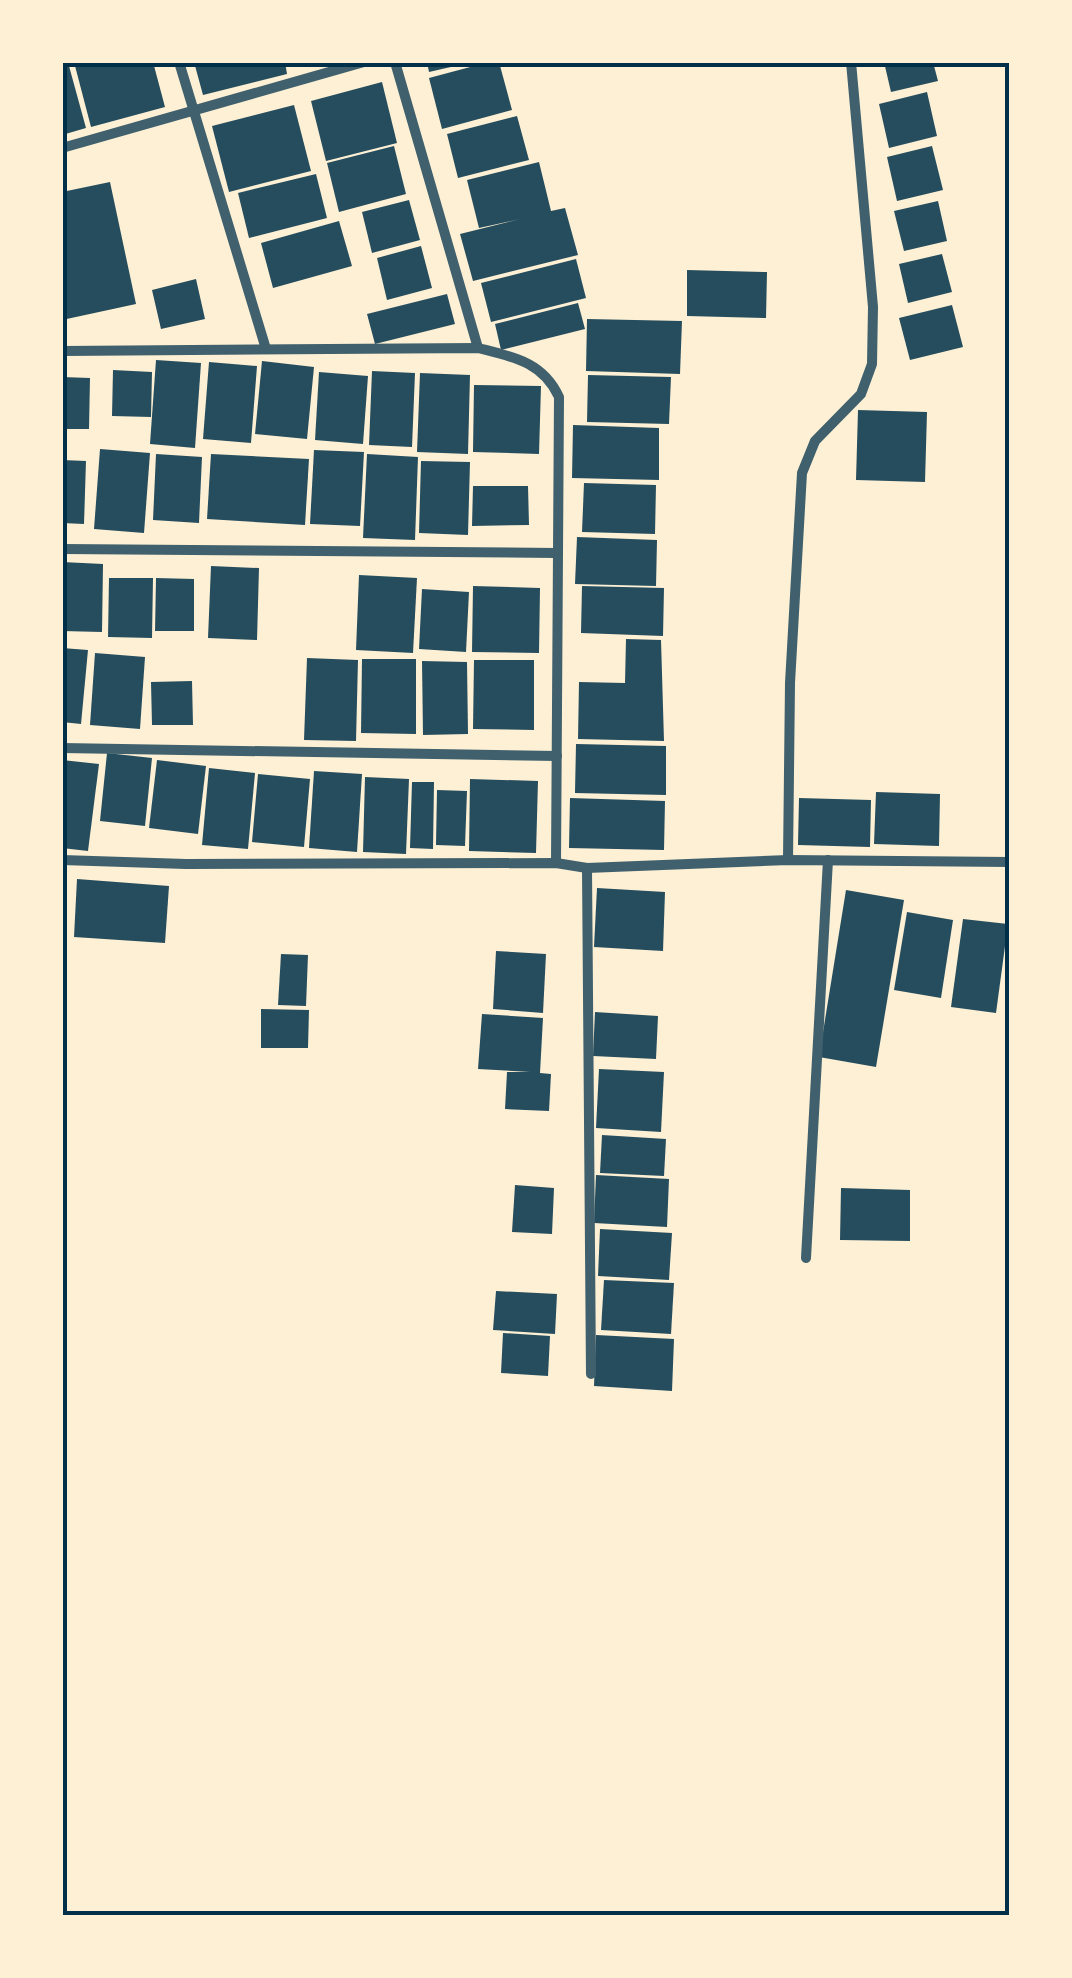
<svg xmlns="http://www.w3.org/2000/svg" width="1072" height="1978" font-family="Cabin,sans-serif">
  <rect width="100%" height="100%" fill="#fdf0d5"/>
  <g fill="#264d5e">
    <path d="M74 62H153L165 107 91 127Z"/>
    <path d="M194 62H285L287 74 203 95Z"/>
    <path d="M427 62H463L464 64 429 72Z"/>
    <path d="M489 62H499L512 110 442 129 429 78Z"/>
    <path d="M884 62H933L938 81 891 92Z"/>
    <path d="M69 66 86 128 62 135V68Z"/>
    <path d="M382 82 397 143 326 161 311 101Z"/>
    <path d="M927 92 937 136 889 148 879 104Z"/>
    <path d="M294 105 311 171 229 192 212 126Z"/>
    <path d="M517 116 529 160 458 178 447 134Z"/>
    <path d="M394 146 406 194 339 212 327 163Z"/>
    <path d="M932 146 943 190 897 201 887 157Z"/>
    <path d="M539 162 551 211 565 208 578 255 473 281 460 234 520 219 479 228 467 180Z"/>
    <path d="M316 174 327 218 249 238 238 193Z"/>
    <path d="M110 182 136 304 62 320V192Z"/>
    <path d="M409 200 420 240 372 253 362 212Z"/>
    <path d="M938 201 947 241 904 251 894 211Z"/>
    <path d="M339 221 352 266 273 288 261 243Z"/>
    <path d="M421 246 432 288 387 300 377 258Z"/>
    <path d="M942 254 952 292 908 303 899 264Z"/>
    <path d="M576 259 586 298 491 322 481 283Z"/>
    <path d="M687 270 767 272 766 318 687 316Z"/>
    <path d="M196 279 205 319 161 329 152 290Z"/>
    <path d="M447 294 455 324 375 344 367 314Z"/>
    <path d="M578 303 585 329 501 350 495 324Z"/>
    <path d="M952 305 963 347 910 360 899 318Z"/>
    <path d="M587 319 682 321 680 374 586 371Z"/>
    <path d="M156 360 201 363 195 448 150 444Z"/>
    <path d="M262 361 314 367 307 439 255 434Z"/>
    <path d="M209 362 257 366 251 443 203 439Z"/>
    <path d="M113 370 152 372 151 417 112 416Z"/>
    <path d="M372 371 415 373 412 447 369 445Z"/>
    <path d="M319 372 368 376 363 444 315 440Z"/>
    <path d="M420 373 470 375 468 454 417 452Z"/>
    <path d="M588 375 671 377 669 424 587 422Z"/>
    <path d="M62 377 90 378 89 429H62Z"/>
    <path d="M474 385 541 386 539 454 473 452Z"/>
    <path d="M858 410 927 412 925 482 856 480Z"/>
    <path d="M573 425 659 428V480L572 478Z"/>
    <path d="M100 449 150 453 144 533 94 529Z"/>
    <path d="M314 450 364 452 360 526 310 524Z"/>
    <path d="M156 454 202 457 199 523 153 520Z"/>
    <path d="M211 454 309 459 305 525 207 519Z"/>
    <path d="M367 454 418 457 415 540 363 538Z"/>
    <path d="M62 460 86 461 84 524 62 523Z"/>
    <path d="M421 461 470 462 468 535 419 533Z"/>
    <path d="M584 483 656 485 655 534 582 532Z"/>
    <path d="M473 486H528L529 525 472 526Z"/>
    <path d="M577 537 657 540 656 586 575 584Z"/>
    <path d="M62 562 103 564 102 632 62 631Z"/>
    <path d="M211 566 259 568 257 640 208 638Z"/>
    <path d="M359 575 417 578 413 653 356 650Z"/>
    <path d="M109 578H153L152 638 108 637Z"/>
    <path d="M156 578 194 579V631H155Z"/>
    <path d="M473 586 540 588 539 653 472 652Z"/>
    <path d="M582 586 664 588 663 636 581 633Z"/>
    <path d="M422 589 469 592 466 652 419 649Z"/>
    <path d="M626 639 661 640 664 741 578 739 579 682 625 683Z"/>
    <path d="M62 648 88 650 81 724 62 722Z"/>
    <path d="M95 653 145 657 140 729 90 725Z"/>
    <path d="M307 658 358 660 356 741 304 740Z"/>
    <path d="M362 659H416V734L361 733Z"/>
    <path d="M474 660H534V730L473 729Z"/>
    <path d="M422 661 467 662 468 734 423 735Z"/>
    <path d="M192 681 193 725H152L151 682Z"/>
    <path d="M576 744 666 746V795L575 793Z"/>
    <path d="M107 753 152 758 145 826 100 821Z"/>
    <path d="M62 760 99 764 88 851 62 848Z"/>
    <path d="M157 760 206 766 198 834 149 828Z"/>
    <path d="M209 768 255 773 248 849 202 845Z"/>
    <path d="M314 771 362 774 357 852 309 848Z"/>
    <path d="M258 774 310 779 304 847 252 842Z"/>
    <path d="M365 777 409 779 406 854 363 852Z"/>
    <path d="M470 779 538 781 536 853 469 851Z"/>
    <path d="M412 782H434L433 849 410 848Z"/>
    <path d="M437 790 467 791 465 846 436 845Z"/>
    <path d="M876 792 940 794 939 846 874 844Z"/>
    <path d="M570 798 665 801 664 850 569 848Z"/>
    <path d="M799 798 871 800 870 847 798 845Z"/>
    <path d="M77 879 169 886 165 943 74 937Z"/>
    <path d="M597 888 665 892 663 951 594 947Z"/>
    <path d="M846 890 904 900 876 1067 819 1057Z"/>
    <path d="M907 912 953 920 941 998 894 990Z"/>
    <path d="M963 919 1008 924 996 1013 951 1007Z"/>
    <path d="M496 951 546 954 543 1013 493 1009Z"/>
    <path d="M281 954 308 955 306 1006 278 1005Z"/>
    <path d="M261 1009 309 1010 308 1048H261Z"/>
    <path d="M595 1012 658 1016 656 1059 593 1056Z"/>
    <path d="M482 1014 543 1018 540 1073 551 1074 549 1111 505 1109 507 1072H530L478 1069Z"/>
    <path d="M599 1069 664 1072 661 1132 596 1128Z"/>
    <path d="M602 1135 666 1139 664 1176 600 1173Z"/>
    <path d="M596 1175 669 1179 667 1227 594 1223Z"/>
    <path d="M515 1185 554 1188 552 1234 512 1232Z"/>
    <path d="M841 1188 910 1190V1241L840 1240Z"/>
    <path d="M600 1229 672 1233 669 1280 598 1276Z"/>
    <path d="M604 1280 674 1283 671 1334 601 1330Z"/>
    <path d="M496 1291 557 1294 555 1334 493 1330Z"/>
    <path d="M503 1333 550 1336 548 1376 501 1373Z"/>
    <path d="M596 1335 674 1339 672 1391 594 1386Z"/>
  </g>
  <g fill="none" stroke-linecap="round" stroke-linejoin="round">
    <g stroke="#3f606c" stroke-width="10">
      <path d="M179 62 266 349"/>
      <path d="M395 62 478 348"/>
      <path d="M62 148 364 62"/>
      <path d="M62 351 478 348C514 357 543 362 559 397L556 863"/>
      <path d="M62 549 557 553"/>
      <path d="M62 748 557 756"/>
      <path d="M62 860 186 864 556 863 587 868 788 860 1010 862"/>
      <path d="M788 860 790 683 802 473 815 441 861 394 872 364 873 307 851 62"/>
      <path d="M587 868 591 1374"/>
      <path d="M806 1258 828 860"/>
    </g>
  </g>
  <rect width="1072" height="1978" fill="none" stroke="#fdf0d5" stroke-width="130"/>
  <rect x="65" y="65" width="942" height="1848" fill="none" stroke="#003049" stroke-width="4"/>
</svg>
